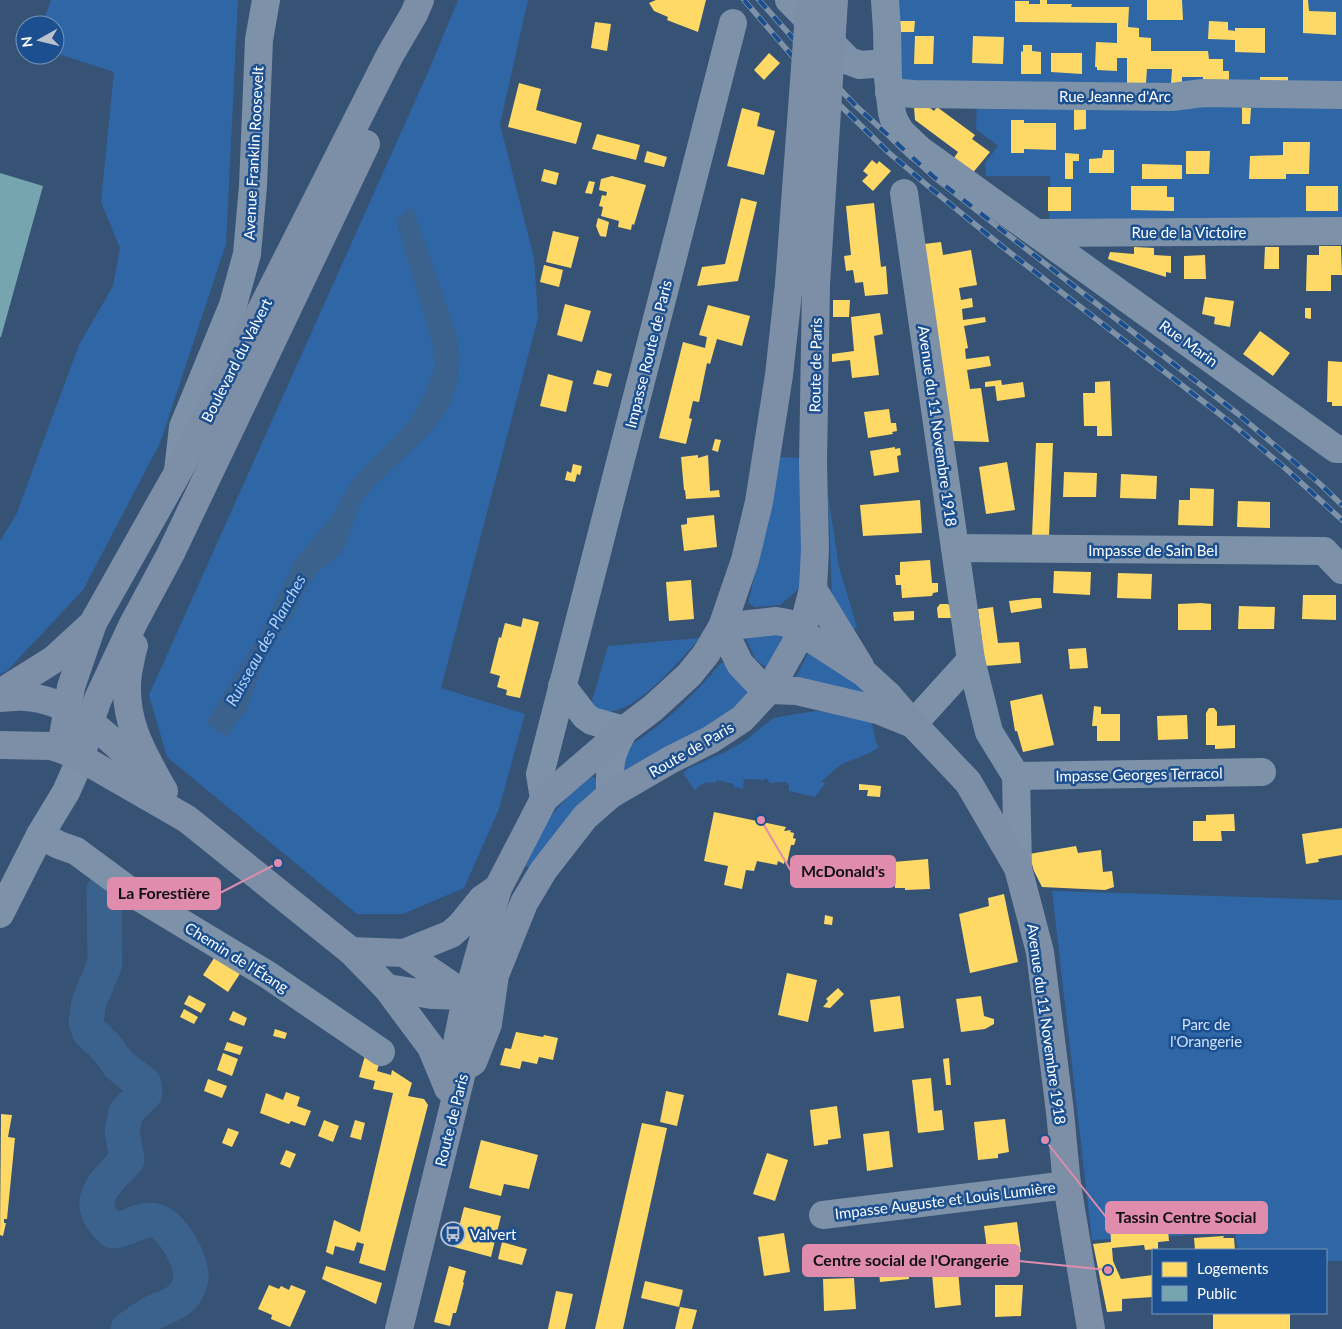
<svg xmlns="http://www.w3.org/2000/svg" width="1342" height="1329" font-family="Lato,sans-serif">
  <rect width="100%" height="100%" fill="#365274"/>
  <g fill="#2f66a5">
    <path d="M51 0H238L226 244 160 443 83 590 6 672 0 674V541L16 515 79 345 113 286 120 248 101 202 114 72 55 53V25H42Z"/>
    <path d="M458 0H528L500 124 534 258 538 318 441 688 525 714 499 809 464 888 403 914H357L167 757 149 695 429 70Z"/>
    <path d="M890 0H1342V90H896Z"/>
    <path d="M977 102 1342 107V220L1049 224 1050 176H986L985 163 998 146 976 129Z"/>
    <path d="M778 457 799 458 801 460V587L780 605 755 607 748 603 761 549Z"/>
    <path d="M828 494 839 567 857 627 851 631 832 597Z"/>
    <path d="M780 633 785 638 769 669 756 660 746 639 752 637Z"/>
    <path d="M700 638C680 659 635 717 603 711 598 710 594 707 592 701L608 646Z"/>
    <path d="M809 651 875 695 794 681Z"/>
    <path d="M721 663H724L749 691C722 727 664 750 624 771V767L619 752C658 730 692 698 721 663Z"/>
    <path d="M817 711 840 713 868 721 872 723 876 742 879 747C867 756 854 758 841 765 834 769 828 776 822 781L825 784 815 797 789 791V786L786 782 770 783 766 778 763 780 744 779 743 789 734 787V784L717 780 716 783C705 781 702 783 695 791L683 773 689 768 727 751 745 741 763 726 774 718 795 714Z"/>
    <path d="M591 777H594L597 780 596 790 531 868 524 865C541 826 557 803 591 777Z"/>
    <path d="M1052 891 1342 900V1261H1326V1250H1238L1235 1233 1092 1240Z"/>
  </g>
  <path fill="#3b618d" d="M412 206 456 333 459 357 457 382 450 404 444 415 428 435 376 484 363 499 358 509 345 547 341 553 319 571 308 585 294 613 266 657 246 711 237 721 227 738 206 723 261 632 296 559 331 518 345 492 355 477 405 426 415 412 425 393 435 366 432 342 396 220Z"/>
  <g fill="#ffd966">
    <path d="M656 0H706L698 32 667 20 668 17 654 11 649 3Z"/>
    <path d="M1040 0H1047V4H1072L1071 7H1129L1128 27 1139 28V37L1151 38V51H1208L1209 59H1223V71H1229V84H1203V77H1182V84H1171L1172 69H1147L1146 83H1127V58H1117V71L1097 70V67H1095L1096 42 1117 43V23L1015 22V1H1029V4H1040Z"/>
    <path d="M1147 0H1182L1183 20H1147Z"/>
    <path d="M1303 0H1308L1309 11 1336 12V35L1303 33Z"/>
    <path d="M897 21H915L914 32H898Z"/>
    <path d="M1209 21 1228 22V30L1235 31V28H1265V53L1235 52V40L1208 39Z"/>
    <path d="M595 22 611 24 607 51 591 48Z"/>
    <path d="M915 36H934L933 64H914Z"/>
    <path d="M973 36 1004 37 1003 64 972 63Z"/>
    <path d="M1023 45H1032V51L1041 52V74H1021V51L1023 52Z"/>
    <path d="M769 53 780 63 764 80 754 70Z"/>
    <path d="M1051 53H1082V74L1051 72Z"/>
    <rect x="1260" y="77" width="28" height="8"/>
    <path d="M519 83 541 89 536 110 582 123 576 144 508 127Z"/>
    <path d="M1074 105H1086V129L1074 130Z"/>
    <path d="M914 107 930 108 934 111 937 107 975 135 972 139 990 152 971 175 952 161 958 152 915 120Z"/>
    <path d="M1242 107 1251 108 1250 124H1242Z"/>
    <path d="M742 108 760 113 757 126 775 131 764 175 727 166Z"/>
    <path d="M1011 120H1024V123H1056V150L1024 149V153H1011Z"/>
    <path d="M597 134 640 145 636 160 592 149Z"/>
    <path d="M1283 142H1310L1309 174H1286V179H1249L1250 156 1283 155Z"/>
    <path d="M1103 150H1114V173H1089V159L1102 158Z"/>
    <path d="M647 151 667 157 664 167 644 162Z"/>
    <path d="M1186 151H1210L1209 174H1186Z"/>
    <path d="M1065 153 1079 154V161H1073V179H1065Z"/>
    <path d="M872 160 877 164 879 161 891 171 873 191 862 181 868 175 863 171Z"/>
    <path d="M1142 164 1182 165V179H1142Z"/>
    <path d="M544 169 559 173 556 185 541 181Z"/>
    <path d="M612 176 646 185 634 225 632 224 631 230 618 227 619 221 601 216 603 207 599 206 602 195 606 196 607 192 599 190 601 179Z"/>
    <path d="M589 181 595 182 592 194 585 193Z"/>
    <path d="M1131 186H1167V197H1174V211L1131 210Z"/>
    <rect x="1306" y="186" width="32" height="25"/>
    <rect x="1048" y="187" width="23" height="24"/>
    <path d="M741 198 757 202 738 281 697 286 702 267 725 264Z"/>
    <path d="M874 203 881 267 886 266 888 294 865 296 863 282 855 283 853 270 846 271 844 256 851 255 846 206Z"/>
    <path d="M598 218 609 222 606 237 600 236 596 226Z"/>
    <path d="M553 231 579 237 571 268 546 262Z"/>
    <path d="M941 242 943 255 971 250 977 285 959 288 961 300 972 298 973 307 962 309 963 320 985 317 986 322 964 326 968 348 965 349 966 359 989 356 991 366 967 370 970 389 981 388 989 442 953 441 924 244Z"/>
    <path d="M1319 246H1341L1342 275H1331V291H1306L1307 255H1319Z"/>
    <path d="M1134 247 1154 248V255L1171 256V273L1166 272V277L1108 259 1110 252 1134 254Z"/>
    <path d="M1265 247H1279V269H1264Z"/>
    <path d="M1205 255 1206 279H1184V256Z"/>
    <path d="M544 265 563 270 559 287 540 282Z"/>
    <path d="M1205 297 1234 301 1230 327 1214 324 1215 317 1202 314Z"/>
    <path d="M833 300H850L849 317H833Z"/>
    <path d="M565 304 591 311 582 342 557 335Z"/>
    <path d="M708 305 750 316 742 346 717 339 710 364 707 363 699 402 693 401 689 418 692 419 686 444 659 438 683 342 705 348 707 337 699 335Z"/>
    <path d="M1305 308H1311V319L1305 318Z"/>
    <path d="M880 313 883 334 874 336 879 375 852 378 850 360 832 362V354L854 351 851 317Z"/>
    <path d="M1260 331 1290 353 1273 376 1243 354Z"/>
    <path d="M1328 361 1342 362V406H1332V402H1327Z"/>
    <path d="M597 370 612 374 608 387 593 384Z"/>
    <path d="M548 374 573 381 566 412 540 406Z"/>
    <path d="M1001 380 1002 385 1023 382 1025 397 997 401 995 386 985 387V382Z"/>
    <path d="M1110 381 1112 436H1097V426H1084L1083 393H1095V382Z"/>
    <path d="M889 409 891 423H896L897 431 892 432 893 434 868 438 864 412Z"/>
    <path d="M715 439 721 440 718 452 712 450Z"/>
    <path d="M1036 443H1053L1049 536H1032Z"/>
    <path d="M895 447V449L900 448 901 455 897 456 899 472 874 476 870 451Z"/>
    <path d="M698 455V458L708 455 710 491 719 490 720 497 686 499 685 490H684L681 457Z"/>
    <path d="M1007 462 1015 510 986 514 979 467Z"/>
    <path d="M573 464 582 466 580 475 577 474 575 482 565 480 567 471 571 473Z"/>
    <path d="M1064 472 1097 473 1096 497H1063Z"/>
    <path d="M1121 474 1157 476 1156 499 1120 498Z"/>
    <path d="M1190 488 1214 489 1213 526 1178 525 1179 500H1190Z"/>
    <path d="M920 500 922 533 863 536 860 505Z"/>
    <path d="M1238 501 1270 502V528L1237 527Z"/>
    <path d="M714 515 717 547 684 551 681 525 687 524V518Z"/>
    <path d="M930 560 932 583H938V592L933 593 932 596 902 598 901 585H896L895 575H900V562Z"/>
    <path d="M1054 571 1091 572 1090 595 1053 593Z"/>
    <path d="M1118 573 1152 574 1151 599 1117 598Z"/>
    <path d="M691 580 694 619 669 621 666 582Z"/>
    <path d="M1303 595H1336V620L1302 619Z"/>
    <path d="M1034 598H1041L1042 608 1011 613 1009 601Z"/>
    <path d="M1201 603 1211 604V630H1178V604Z"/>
    <path d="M940 604H947L950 605 952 618H938L937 608Z"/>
    <path d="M1239 606 1275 607 1274 629H1238Z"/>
    <path d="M993 607 998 643 1019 642 1021 663 985 666 978 609Z"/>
    <path d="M914 611V620L894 621 893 612Z"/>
    <path d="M523 618 539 622 520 698 506 695 507 690 497 687 500 676 490 673 499 637 501 638 505 623 521 627Z"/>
    <path d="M1086 648 1088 668 1070 669 1068 649Z"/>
    <path d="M1042 694 1054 745 1023 752 1017 731H1015L1010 701Z"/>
    <path d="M1094 706 1101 707V714H1120V741H1097V726H1092Z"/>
    <path d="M1209 708H1214L1217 712V726L1235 725V748L1215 749V745H1206V713Z"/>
    <path d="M1187 715 1188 739 1158 740 1157 716Z"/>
    <path d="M859 784 881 786 880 797 867 796 868 790H859Z"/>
    <path d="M714 812 786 827 784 831 791 830 790 832 794 833 793 838 796 839 794 845H791L787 863 784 862V864L778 861 777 865 757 861 754 871 746 870 742 889 724 885 728 866 704 861Z"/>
    <path d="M1234 814 1235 831H1221L1222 841H1193V821H1206V815Z"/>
    <path d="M1342 828V855L1318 859 1319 862 1306 864 1302 834Z"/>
    <path d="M1076 846 1078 853 1101 850 1103 872 1112 871 1114 887 1105 890 1042 887 1034 871 1029 854Z"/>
    <path d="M928 859 930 889 905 890V888H895L893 862Z"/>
    <path d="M1004 894 1018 962 970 973 959 914 989 906 988 898Z"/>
    <path d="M825 915 833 917 832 925 824 924Z"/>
    <path d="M218 952 243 969 228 992 203 975Z"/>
    <path d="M787 973 817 980 808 1022 778 1015Z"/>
    <path d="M838 988 844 994 830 1008 823 1007 828 1001 826 999Z"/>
    <path d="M189 995 206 1004 201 1013 184 1004Z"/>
    <path d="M900 996 904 1028 874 1032 870 1000Z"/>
    <path d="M981 996 984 1016 994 1019V1024L985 1029 961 1032 956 999Z"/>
    <path d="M184 1009 198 1017 194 1024 180 1017Z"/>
    <path d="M233 1011 247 1018 244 1026 229 1020Z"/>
    <path d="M275 1029 287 1033 285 1039 273 1036Z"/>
    <path d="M516 1032 543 1037 544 1035 558 1038 553 1060 539 1057 537 1064 522 1061 520 1069 500 1065 505 1048 511 1049Z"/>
    <path d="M227 1042 243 1047 240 1055 224 1050Z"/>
    <path d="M366 1052 380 1061 377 1071 391 1075 392 1070 412 1083 408 1096 424 1099 428 1105 385 1271 359 1263 364 1244 357 1242 354 1251 335 1246 333 1255 326 1252 334 1220 360 1232 393 1093 373 1089 375 1081 359 1077Z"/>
    <path d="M223 1053 238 1059 232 1076 217 1070Z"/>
    <path d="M949 1058 951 1085H946L943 1059Z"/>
    <path d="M931 1078 934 1111 942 1110 944 1130 918 1133 912 1080Z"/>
    <path d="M208 1079 227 1086 222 1098 204 1091Z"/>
    <path d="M666 1091 684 1095 677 1126 660 1122Z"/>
    <path d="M286 1092 300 1097 297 1106 311 1111 305 1126 291 1121 289 1124 260 1113 266 1093 283 1100Z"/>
    <path d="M837 1106 841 1138 828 1140V1144L814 1146 810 1110Z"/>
    <path d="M1 1114 12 1115 8 1137 15 1138 7 1219H4V1223H6L3 1236 0 1235Z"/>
    <path d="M1005 1119 1009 1152 998 1154V1158L978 1160 974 1122Z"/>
    <path d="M324 1120 339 1126 333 1142 318 1136Z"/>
    <path d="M355 1120 365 1123 361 1140 350 1137Z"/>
    <path d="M642 1123 667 1128 623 1329H595Z"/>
    <path d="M228 1128 239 1132 232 1147 222 1143Z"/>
    <path d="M889 1131 893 1167 867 1171 863 1134Z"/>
    <path d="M481 1140 538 1155 529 1189 504 1184 501 1196 469 1188Z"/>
    <path d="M286 1150 296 1154 290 1168 280 1164Z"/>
    <path d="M767 1153 788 1160 775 1201 753 1194Z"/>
    <path d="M464 1207 501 1216 491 1257 454 1247Z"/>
    <path d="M1167 1218 1169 1241 1158 1242V1249L1145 1250 1144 1245 1112 1248 1113 1261 1121 1279 1153 1275V1297L1122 1299V1311L1107 1312 1093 1244 1111 1242 1110 1222Z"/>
    <path d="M1017 1222 1021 1252 988 1257 984 1226Z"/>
    <path d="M784 1233 790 1272 764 1276 758 1237Z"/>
    <path d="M1224 1236 1223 1238H1234L1235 1250H1195L1194 1238Z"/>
    <path d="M502 1242 527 1249 522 1265 498 1259Z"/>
    <path d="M905 1247 909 1279 880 1282 877 1253 890 1252V1248Z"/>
    <path d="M326 1266 382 1283 376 1304 322 1279Z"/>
    <path d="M449 1266 466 1271 463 1282 464 1283 456 1313H453L450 1326 434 1322Z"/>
    <path d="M958 1270 961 1305 935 1308 932 1273Z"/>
    <path d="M854 1278 856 1309 824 1311 823 1279Z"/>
    <path d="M645 1281 683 1290 679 1307 641 1298Z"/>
    <path d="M269 1285 279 1289 281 1286 289 1290 291 1285 306 1291 290 1327 271 1319 272 1315 258 1309Z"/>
    <path d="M995 1285H1023L1021 1316 995 1317Z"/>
    <path d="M556 1291 573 1294 565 1329H548Z"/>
    <path d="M680 1307 697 1310 692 1329H675Z"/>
    <rect x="1213" y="1313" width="77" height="16"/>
  </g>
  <path fill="#76a5af" d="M0 173 43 186 1 337H0Z"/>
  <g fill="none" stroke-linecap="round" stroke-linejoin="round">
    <path stroke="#3b618d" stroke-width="35" d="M104 890 105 964 89 1002 86 1022 89 1031 106 1047 119 1065 144 1084 145 1093 126 1112 122 1131 127 1160C104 1184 80 1202 113 1231 128 1230 140 1217 156 1221 173 1226 192 1261 191 1278 190 1284 186 1294 181 1298 174 1305 163 1308 154 1312 145 1317 137 1323 128 1329"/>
    <g stroke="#7d92a8" stroke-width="28">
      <path d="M789 0 849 61 860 65 887 63"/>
      <path d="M885 0 887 30 888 78 892 113 894 120 901 132 919 149 1336 449H1342"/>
      <path d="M889 92 914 94 1172 97 1203 93 1342 95"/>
      <path d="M904 193 971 660 989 732 1016 776 1018 868"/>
      <path d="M1036 233 1342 231"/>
      <path d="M178 471 183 427 233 305 247 254 253 186 259 40 266 0"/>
      <path d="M955 548 1324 551 1342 570"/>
      <path d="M562 686 585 716 592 721 624 730C608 758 610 764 610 795"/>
      <path d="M913 724 971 660"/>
      <path d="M1016 776 1262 772"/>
      <path d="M544 799 540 774 733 23"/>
      <path d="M40 835 59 845 76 851 137 896 268 975 381 1052"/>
      <path d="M0 914 40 835 66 792 81 758"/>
      <path d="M823 1215 1067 1185"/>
    </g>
    <g stroke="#7d8ea7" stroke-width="28">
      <path d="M813 589 860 666"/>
      <path d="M722 627 776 621 787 623 864 673 887 694 913 724 968 782 1018 868 1040 952 1060 1112 1067 1185 1091 1329"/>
      <path d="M722 627 740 664 759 684 769 690 797 691 878 710 910 723"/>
      <path d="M134 646C131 655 130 664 128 673 122 719 142 752 164 791"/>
      <path d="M0 693 53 660 90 626"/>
      <path d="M0 698C8 698 16 696 23 697 73 698 113 741 146 773"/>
      <path d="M0 745 51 746 61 749 81 758 187 819 351 951 387 988 431 1047 448 1088"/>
      <path d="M61 749 71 687 93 623 178 472 207 417 390 55 414 14 420 0"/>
      <path d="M81 758 90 722 98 699 133 624 170 555 366 144"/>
      <path d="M351 951 404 953 467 996"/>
      <path d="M404 953 451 934 461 925 482 899 498 888"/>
      <path d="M387 988 432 995 467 996 469 994"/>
      <path d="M448 1088 464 1008 498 888 544 799 624 730 653 708 689 675 706 654 722 627 745 560 759 502 779 375 789 284"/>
      <path d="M399 1329 463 1068 473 1062 488 1024 495 975 524 903 543 871 585 817 610 795 670 760 710 740 742 719 769 690 802 632 813 589 815 549 813 463 816 285"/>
    </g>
    <g stroke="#7e92a7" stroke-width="5.5">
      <g id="rail">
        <path d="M744 0 807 73 888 152 928 186 1004 248 1231 423 1285 468 1342 520"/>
        <path d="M759 0 814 62 856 106 934 177 1238 414 1319 483 1342 505"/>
      </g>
    </g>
    <use href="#rail" stroke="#1b4f8f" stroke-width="4" stroke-dasharray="11" stroke-linecap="butt"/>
    <g stroke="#7d8ea7" stroke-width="28">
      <path d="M789 284 810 0"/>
      <path d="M816 285 834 0"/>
    </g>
  </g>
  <defs>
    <g id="bus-ring" transform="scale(1.25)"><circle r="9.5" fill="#1b4f8f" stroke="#b9c2ce" stroke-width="1.5"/><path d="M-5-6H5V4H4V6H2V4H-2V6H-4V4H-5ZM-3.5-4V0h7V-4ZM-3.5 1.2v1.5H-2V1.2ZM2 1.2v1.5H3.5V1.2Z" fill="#b9c2ce"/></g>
  </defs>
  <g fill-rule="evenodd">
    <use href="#bus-ring" x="453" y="1234"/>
  </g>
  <g text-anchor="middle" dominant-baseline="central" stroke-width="5" stroke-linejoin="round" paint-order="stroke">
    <g font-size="15" fill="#fff" stroke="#1b4f8f">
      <text x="1115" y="96">Rue Jeanne d'Arc</text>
      <text transform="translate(253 153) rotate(-87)">Avenue Franklin Roosevelt</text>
      <text x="1189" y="232">Rue de la Victoire</text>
      <text transform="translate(1189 343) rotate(36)">Rue Marin</text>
      <text transform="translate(648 354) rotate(-76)">Impasse Route de Paris</text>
      <text transform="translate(236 360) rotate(-63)">Boulevard du Valvert</text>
      <text transform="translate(815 365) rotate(-89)">Route de Paris</text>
      <text transform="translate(938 426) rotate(82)">Avenue du 11 Novembre 1918</text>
      <text x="1153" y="550">Impasse de Sain Bel</text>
      <text transform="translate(691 749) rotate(-30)">Route de Paris</text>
      <text transform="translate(1139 774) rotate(-1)">Impasse Georges Terracol</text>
      <text transform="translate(237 957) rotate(32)">Chemin de l'Étang</text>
      <text transform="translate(1047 1024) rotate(82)">Avenue du 11 Novembre 1918</text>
      <text transform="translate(451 1120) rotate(-76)">Route de Paris</text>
      <text transform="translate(945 1200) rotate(-7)">Impasse Auguste et Louis Lumière</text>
    </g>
    <g font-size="15" fill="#cfe3fa" stroke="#1b4f8f">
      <text x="1206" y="1024">Parc de<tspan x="1206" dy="17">l'Orangerie</tspan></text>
    </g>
    <g font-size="15" fill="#fff" stroke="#1b4f8f" text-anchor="start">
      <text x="470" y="1234">Valvert</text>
    </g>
    <g font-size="16" font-style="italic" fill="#b5d3f5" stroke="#1b4f8f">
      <text transform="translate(265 640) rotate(-61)">Ruisseau des Planches</text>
    </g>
  </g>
  <path fill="none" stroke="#e08cad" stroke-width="2" d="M761 820L791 871M278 863L220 893M1045 1140L1106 1217M1108 1270L1019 1261"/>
  <g fill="#e08cad" stroke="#1b4f8f" stroke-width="2">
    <circle cx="761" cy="820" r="5"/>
    <circle cx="278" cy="863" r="5"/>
    <circle cx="1045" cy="1140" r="5"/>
    <circle cx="1108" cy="1270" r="5"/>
  </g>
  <g fill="#e08cad" stroke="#e08cad" stroke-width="2">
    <rect x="791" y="856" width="104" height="31" rx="5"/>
    <rect x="108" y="878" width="112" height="31" rx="5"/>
    <rect x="1106" y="1202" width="161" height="31" rx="5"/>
    <rect x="803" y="1245" width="216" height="31" rx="5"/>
  </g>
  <g font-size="16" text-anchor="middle" font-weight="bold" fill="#111">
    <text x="843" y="877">McDonald's</text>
    <text x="164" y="899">La Forestière</text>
    <text x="1186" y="1223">Tassin Centre Social</text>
    <text x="911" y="1266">Centre social de l'Orangerie</text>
  </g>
  <rect x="1152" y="1249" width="175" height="65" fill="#1b4f8f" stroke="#7695bc"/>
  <rect x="1162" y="1262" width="25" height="15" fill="#ffd966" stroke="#7695bc"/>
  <text x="1197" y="1274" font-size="15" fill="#ffffff">Logements</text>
  <rect x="1162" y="1286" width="25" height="15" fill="#76a5af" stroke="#7695bc"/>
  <text x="1197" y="1299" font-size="15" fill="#ffffff">Public</text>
  <g transform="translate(40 40) rotate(262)"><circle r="24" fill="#1b4f8f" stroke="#7695bc"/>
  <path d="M0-4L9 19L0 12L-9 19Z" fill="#b9c2ce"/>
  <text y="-8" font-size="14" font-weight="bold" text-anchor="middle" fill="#ffffff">N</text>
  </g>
</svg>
